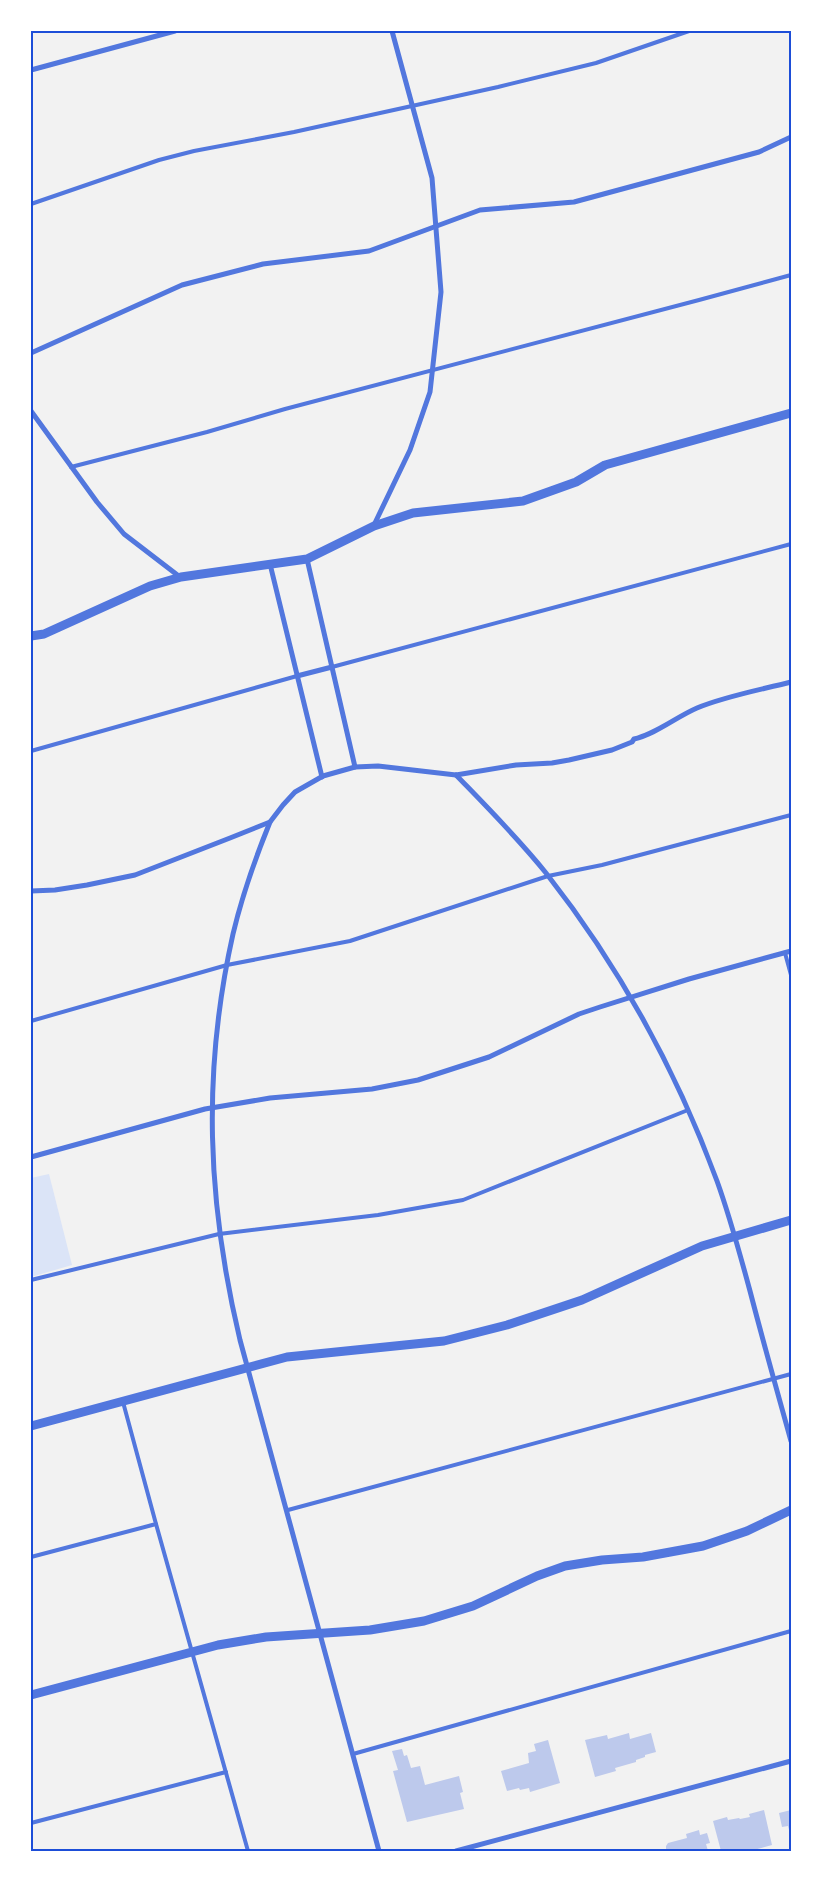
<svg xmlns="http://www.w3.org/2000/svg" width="822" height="1882" font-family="Mulish,sans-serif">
  <rect width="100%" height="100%" fill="#f2f2f2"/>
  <path fill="#dbe4f7" d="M49 1174 72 1265 31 1277V1178Z"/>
  <g fill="#bdc9ec">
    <path d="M629 1733 630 1739 651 1733 656 1752 645 1755V1757L636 1760V1762L615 1768 616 1771 595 1777 585 1740 607 1735 608 1739Z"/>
    <path d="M548 1740 560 1783 530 1792 529 1788 520 1790 519 1788 507 1791 501 1771 529 1763 528 1753 536 1751 534 1744Z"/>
    <path d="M402 1749 404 1756 407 1755 411 1768 420 1766 425 1785 459 1776 463 1792 460 1793 464 1809 407 1822 393 1771 398 1770 392 1751Z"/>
    <path d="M764 1810 772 1845 750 1851H721L713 1821 727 1817 728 1820 739 1818 740 1819 750 1817 749 1814Z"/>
    <path d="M791 1810V1834H790L788 1826 782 1827 779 1813Z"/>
    <path d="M699 1830 700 1835 707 1833 710 1843 706 1844 708 1851H666V1846L668 1843 687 1838 686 1834Z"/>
  </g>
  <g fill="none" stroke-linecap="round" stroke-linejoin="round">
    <g stroke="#5277de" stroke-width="4">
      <path d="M31 204 159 160 194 151 294 132 498 87 596 63 689 31"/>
      <path d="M71 467 207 432 285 409 699 300 791 275"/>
      <path d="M332 667 791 544"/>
      <path d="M31 751 297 676"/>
      <path d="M785 953 791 975"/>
      <path d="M31 1021 227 965 350 941 548 876 602 865 791 815"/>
      <path d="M31 1280 219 1234 378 1215 463 1200 688 1110"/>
      <path d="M288 1510 791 1374"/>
      <path d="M156 1524 248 1851"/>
      <path d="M31 1557 156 1524 123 1402"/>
      <path d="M353 1754 791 1631"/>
      <path d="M31 1823 226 1772"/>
    </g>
    <g stroke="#5277de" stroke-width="5">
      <path d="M31 70 175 31"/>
      <path d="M31 353 182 285 263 264 369 251 480 210 574 202 759 152 791 137"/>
      <path d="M31 411 97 502 124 534 180 577"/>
      <path d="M374 525 410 450 430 392 441 292 432 178 392 31"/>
      <path d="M307 559 355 767"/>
      <path d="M270 564 322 777"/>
      <path d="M297 676 332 667"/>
      <path d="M456 775C487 807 518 838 546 873 619 966 676 1070 717 1181 730 1217 740 1254 750 1291 763 1341 777 1391 791 1441"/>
      <path d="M270 822C255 859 242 896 233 934 202 1072 207 1202 240 1340L379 1851"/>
      <path d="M31 891 55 890 87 885 135 875 230 838 270 822 283 805 295 792 323 776 355 767 378 766 456 775 516 765 552 763 569 760 612 750 632 742 634 739C656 734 676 717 697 708 726 696 760 690 791 682"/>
      <path d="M31 1157 205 1109 270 1098 372 1089 418 1080 489 1057 579 1014 600 1007 689 979 791 951"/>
      <path d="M456 1851 791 1761"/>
    </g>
    <g stroke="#5277de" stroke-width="9">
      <path d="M31 636 44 634 150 586 181 577 307 559 374 526 413 513 523 501 576 482 605 465 791 413"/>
      <path d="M31 1426 287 1357 444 1341 507 1325 582 1300 702 1246 791 1220"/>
      <path d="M31 1695 218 1645 266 1637 370 1630 424 1621 473 1606 537 1576 565 1566 602 1560 643 1557 703 1546 747 1531 791 1510"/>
    </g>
  </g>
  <rect width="822" height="1882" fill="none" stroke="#ffffff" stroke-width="65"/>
  <rect x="32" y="32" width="758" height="1818" fill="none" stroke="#1d4ed8" stroke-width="2"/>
</svg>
